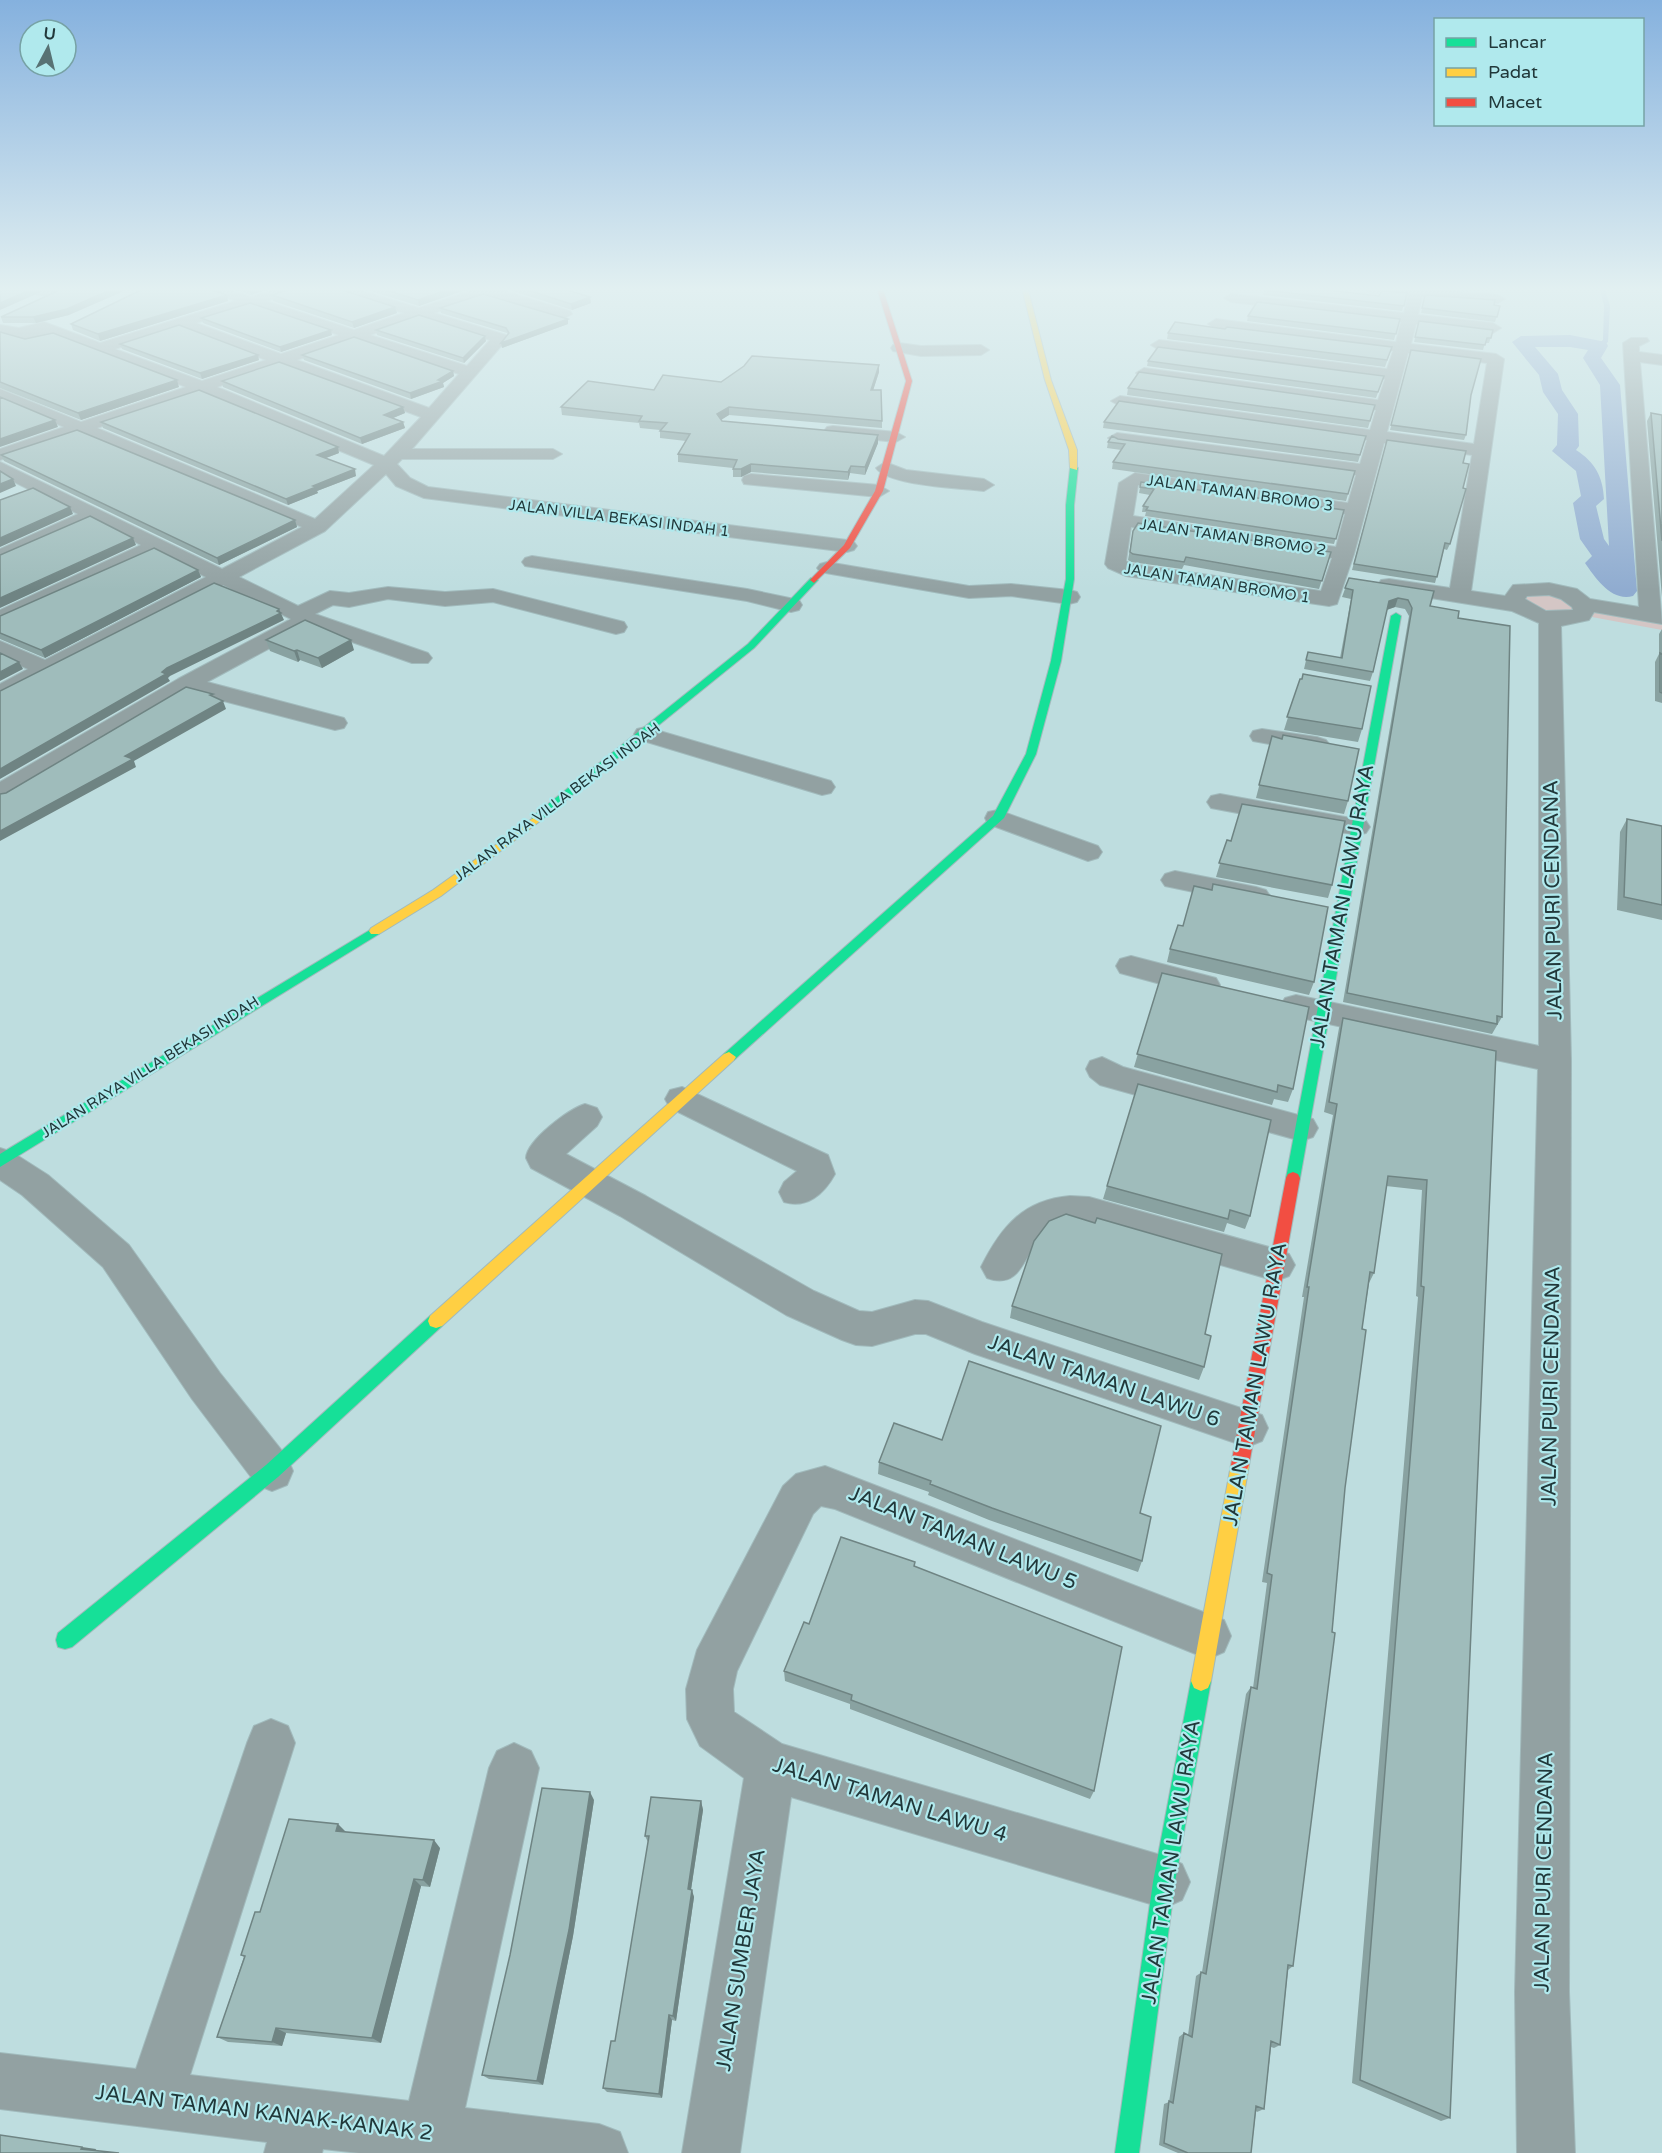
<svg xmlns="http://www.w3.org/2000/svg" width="1662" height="2153" viewBox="0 0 1662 2153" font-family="'Varela Round',sans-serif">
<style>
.green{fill:#d4c6c5}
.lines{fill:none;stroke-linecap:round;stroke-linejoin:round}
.stream{fill:#90acd0;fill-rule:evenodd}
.canal{fill:#90acd0;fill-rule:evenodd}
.street-casing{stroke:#a1babc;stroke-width:2}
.fast-casing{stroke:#a1babc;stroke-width:2}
.slow-casing{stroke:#a1babc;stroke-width:2}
.jam-casing{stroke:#a1babc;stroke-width:2}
.street{fill:#92a1a2;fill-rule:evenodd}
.fast{fill:#16e098;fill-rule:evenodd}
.slow{fill:#ffcf43;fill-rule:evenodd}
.jam{fill:#f24e42;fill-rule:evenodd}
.wall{fill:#89a2a1}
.shaded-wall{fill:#6f8483}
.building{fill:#9fbcbb;stroke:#6f8483;stroke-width:1.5}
.labels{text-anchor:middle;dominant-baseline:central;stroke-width:4.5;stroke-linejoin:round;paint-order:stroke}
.far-street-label{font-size:15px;fill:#21383a;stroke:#b0e9ed}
.near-street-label{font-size:21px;fill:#21383a;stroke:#b0e9ed}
</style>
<rect width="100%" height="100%" fill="#bedddf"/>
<path class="green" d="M1528,588L1583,604L1662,617V630L1581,615L1560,620L1516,594Z"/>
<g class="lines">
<path class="stream" d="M1600,289H1605L1610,306L1608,342L1599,348L1570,343L1544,342L1546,339H1570L1598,344L1603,340L1604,306Z"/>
<path class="canal" d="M1570,335L1606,342L1608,346L1601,358L1620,385L1637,591L1633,596C1612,602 1596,579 1585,563L1592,556L1580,539L1573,503L1581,496L1576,471L1552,451L1557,445L1558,414L1543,392L1539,375L1512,342L1521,336ZM1535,347H1570L1588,350L1583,358L1600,385L1609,546L1604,539L1596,506L1604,499C1603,477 1595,462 1576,450L1579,446L1578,414L1562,390L1558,374Z"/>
<g class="street-casing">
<path id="street" d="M25,289H62L66,292C59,299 32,296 25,289Z
M205,289H225L251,297L278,289H298L296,292L266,301L354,330L404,313L337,292L335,289H355L419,308L477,289H497L570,311L572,314L565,318L484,296L434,313L506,335L508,338L412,449H553L562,454L553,459H402L397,464L410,478L428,487L847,540L854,542L857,546L854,550L847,552L424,498L396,486L386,474L325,531L239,577L298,606L330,591L349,593L388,587L445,592L493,589L624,622L627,627L624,632L616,634L493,602L445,606L388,599L349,607L333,605L315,614L428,653L432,658L428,663H412L309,627L207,682L344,718L347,723L344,728L335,730L189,692L9,799L0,801V782L178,679L291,619L223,585L0,700V684L28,669L0,657V641L45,660L206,577L157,553L0,625V610L141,545L93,521L0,563V549L78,514L0,475V462L222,569L302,527L80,434L0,460V449L64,427L0,400V389L81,422L186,387L56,337L33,343L14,340L11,336L0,335V325L19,328L44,322L100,343L236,301ZM251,306L339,335L281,354L196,323ZM420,318L490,340L467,366L370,335ZM181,328L266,360L202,381L115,349ZM355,340L459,374L429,408L297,360ZM281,365L421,417L384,456L217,387ZM201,393L374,465L315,519L97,428Z
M1364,289H1424L1498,295L1505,299L1498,303L1422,297L1418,315L1493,323L1501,328L1493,333L1416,324L1411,344L1496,354L1504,359L1471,591L1505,596L1513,585L1549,583L1577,589L1590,599L1639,607L1623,343L1631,338H1647L1649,341L1639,346V352L1662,355V365L1640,362L1662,624L1594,612L1589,620L1561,626L1571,1061L1569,1992L1575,2153H1517L1515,1992L1538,1069L1296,1017L1285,1014L1280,1006L1285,998L1296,995L1539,1046V623L1512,611L1381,590L1378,585L1381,580L1389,579L1450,588L1472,455L1384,443L1354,554L1337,604L1329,606L1126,576L1108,568L1105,564L1119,483L1135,473L1348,503L1356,475L1117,443L1108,438L1117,433L1360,464L1367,440L1120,406L1111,401L1120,396L1370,430L1376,410L1144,378L1136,373L1144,368L1378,400L1385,379L1159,350L1151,345L1159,340L1387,369L1393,351L1216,329L1208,324L1216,319L1396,342L1401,322L1231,302L1224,298L1231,294L1404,313L1408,296L1371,293ZM1408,353L1487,363L1474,444L1387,432ZM1138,485L1345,514L1336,547L1133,516ZM1131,527L1332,558L1321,591L1131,564L1126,561ZM1549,595L1561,599L1572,607L1573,610L1546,611L1525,599L1527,596Z
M899,343L921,346L981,345L989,350L981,355L921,356L893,351L891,348L893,345Z
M833,426L896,432L905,437L896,442L827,435L824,431L827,427Z
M885,462L906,470L984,479L994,485L984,491C962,488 888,486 876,468Z
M751,474L879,485L889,491L879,497L744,484L742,480L744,476Z
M532,556L747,589L799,600L802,605L799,610L791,612L747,601L525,566L522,562L525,558Z
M827,562L969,586L1011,584L1069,590L1077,592L1080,597L1077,602L1069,604L1011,596L969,598L820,572L817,568L820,564Z
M646,727L831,781L835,787L831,793L822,795L637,739L634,734L637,729Z
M1262,729L1317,737L1326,740L1330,745L1326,750L1317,753L1253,741L1250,736L1253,731Z
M1220,794L1356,819L1366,821L1370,827L1366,833L1356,835L1211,808L1207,802L1211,796Z
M998,810L1098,846L1102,852L1098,858L1088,861L988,824L985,818L988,812Z
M1175,871L1256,887L1266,890L1270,896L1266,902L1256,905L1165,886L1161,880L1165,874Z
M1131,956L1216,978L1220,985L1216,992L1205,996L1120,973L1116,966L1120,959Z
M1102,1057L1123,1067L1313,1119L1318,1128L1313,1137L1301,1141L1100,1085L1090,1077L1086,1069L1090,1061Z
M682,1087L828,1155L835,1174C824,1194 807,1209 784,1202L779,1192L784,1182L797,1171L670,1108L665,1099L670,1090Z
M585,1104L597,1108L602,1117L597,1126L566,1154L646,1196L814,1291L859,1311L872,1312L915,1300L928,1301L982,1322L1262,1415L1268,1428L1262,1441L1247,1447L975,1354L926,1334H915L872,1346L856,1345L842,1340L786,1315L620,1216L531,1168L526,1158C527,1140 569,1109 585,1104Z
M0,1148L12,1152L48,1175L129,1245L220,1373L287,1457L293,1471L287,1485L272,1491L257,1485L192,1399L103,1267L22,1195L0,1180Z
M1070,1196L1089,1197L1276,1249L1289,1254L1295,1265L1289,1276L1276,1281L1089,1227C1079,1226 1066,1223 1056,1226C1023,1237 1029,1293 987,1278L981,1267C1001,1227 1023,1200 1070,1196Z
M825,1466L1224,1620L1231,1636L1224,1652L1208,1659L835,1509L821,1506L813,1514L737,1671L733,1689L734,1712L782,1744L1164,1856L1182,1864L1190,1882L1182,1900L1164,1908L791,1797L740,2153H682L744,1778L700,1746L687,1719L686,1689L697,1650L783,1486L796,1474Z
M271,1719L288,1726L295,1743L190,2075L409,2101L489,1768L497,1751L514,1743L531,1751L539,1768L465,2108L599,2124L620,2132L628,2153H359L323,2149L322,2153H264L267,2142L0,2109V2053L136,2069L247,1743L254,1726Z"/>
</g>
<g class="fast-casing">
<path id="fast" d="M1074,466L1078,468L1074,505V579L1061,661L1036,754L1004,818L734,1060H724L722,1057L724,1054L993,816L1026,754L1051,661L1066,579V505L1070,468Z
M811,578L818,580L754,648L540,821H532V817L748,644Z
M1396,613L1401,616L1300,1178L1298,1182H1288L1286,1178L1391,616Z
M375,927L379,928L381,931L379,934L0,1167V1154Z
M436,1314L442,1316L444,1321L442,1326L278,1477L72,1647L65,1649L58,1647L56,1640L58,1633L266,1465L430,1316Z
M1201,1671L1208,1674L1211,1681L1175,1882L1139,2153H1115L1153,1882L1191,1681L1194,1674Z"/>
</g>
<g class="slow-casing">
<path id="slow" d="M1022,289H1028L1051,380L1077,450V470L1070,468L1069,450L1045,380Z
M536,816L542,819L540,821L441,896L379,934H371L369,931L371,928L433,890Z
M729,1052L736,1057L734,1060L442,1326L436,1328L430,1326L428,1321L430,1316L724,1054Z
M1240,1457L1246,1459L1249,1465L1211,1681L1208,1688L1201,1691L1194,1688L1191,1681L1231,1465L1234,1459Z"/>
</g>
<g class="jam-casing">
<path id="jam" d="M877,289H883L912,381L883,491L850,548L814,583L810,580L844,545L875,491L906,381Z
M1293,1172L1298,1174L1300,1178L1249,1465L1246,1471L1240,1473L1234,1471L1231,1465L1286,1178L1288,1174Z"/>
</g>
<use href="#street" class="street"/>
<use href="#fast" class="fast"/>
<use href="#slow" class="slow"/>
<use href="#jam" class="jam"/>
</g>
<path class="wall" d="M231,288H272L251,295Z
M361,288H471L419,306Z
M503,288H561L590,297L591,303L572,310Z
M1264,290L1379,296L1407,293L1402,311L1263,295Z
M227,295L228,301L100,341L73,330L71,324Z
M272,295L395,307L397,313L354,328L273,301Z
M1425,295L1494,305L1500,306L1495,322L1421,313Z
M440,308L568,319V324L502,348L508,335L507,333L441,313Z
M69,315L36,323H3L1,317Z
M1248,316L1400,319L1394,340L1247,321Z
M201,318L332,335L281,352L203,323Z
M1419,321L1493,330L1489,343H1485L1483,350L1414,342Z
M376,330L486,341L464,363L377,335Z
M0,332L179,387L81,420L0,388Z
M1168,333L1392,347L1385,367L1167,339Z
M120,344L259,360L202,379L122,349Z
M1411,350L1471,395L1466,435L1464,440L1390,430Z
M302,355L453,371L454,376L443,383L444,387L411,399L304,360Z
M1148,361L1384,376L1376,398L1147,366Z
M879,365V372L873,390L882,421V428L729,415L721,419L722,421L878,443L865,475L850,473L848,480L751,472L741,477H733V468L678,462V454L686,441L660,438V430L640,428L639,423L562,415L561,407L654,390Z
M222,381L403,407L405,413L393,418L403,422L405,428L362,444L223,387Z
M1128,388L1375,405L1368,428L1127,395Z
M1651,413L1662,415V597L1647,421Z
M101,422L339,453L326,458L356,476L317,491L318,493L288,505L103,428Z
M1104,422L1366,436L1358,462L1103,428Z
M1118,439L1355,471L1346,501L1112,469L1113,462L1121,450L1107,448L1108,442Z
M1387,440L1463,463L1450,544L1447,550L1444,549L1435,583L1352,570Z
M1,455L295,520L297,527L219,565L4,461Z
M1141,482L1344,510L1334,544L1145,516L1146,512H1142L1143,506L1150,495L1139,493Z
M1133,531L1331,552L1319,589L1184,565L1182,569L1131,562L1128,560Z
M198,570L201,577L45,658L0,639V616Z
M1349,578L1430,606L1458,618L1502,1017L1492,1034L1343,1002L1409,616L1405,609L1395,607L1387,610L1373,672L1370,681L1304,669L1308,652L1340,658L1351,599L1342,597Z
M1662,625V703L1655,701V662L1659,654V634L1662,629Z
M266,640L354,650L322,668L300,660L298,662L270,651Z
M1300,679L1362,729L1358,742L1284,730Z
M1272,736L1348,801L1344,814L1256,798Z
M1627,819L1662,826V920L1617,910L1620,832Z
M1227,840L1332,885L1328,898L1216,877Z
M1212,890L1314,982L1309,995L1167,962L1170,949L1183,926Z
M1162,973L1293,1089L1288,1102L1274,1099L1272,1105L1134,1067Z
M1343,1018L1496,1051L1450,2118L1441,2121L1352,2083L1418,1297L1416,1296L1422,1190L1386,1186L1374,1273L1369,1283L1362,1329L1293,1966L1288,1970L1280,2045L1274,2048L1271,2047L1264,2109L1257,2112L1256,2111L1251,2153H1178L1159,2145L1164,2104L1169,2102L1179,2037L1184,2033L1188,2035L1196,1976L1202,1972L1246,1694L1251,1687L1253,1688L1267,1583L1262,1582L1304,1297H1302L1333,1115L1324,1112L1339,1028Z
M1138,1084L1250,1216L1245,1229L1227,1223L1224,1232L1103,1199Z
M1012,1306L1205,1334L1204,1367L1199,1380L1010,1318Z
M879,1462L1140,1513L1142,1561L1138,1572L989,1520L928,1495L929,1492L878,1474Z
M915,1566L1094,1791L1090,1799L850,1709V1704L785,1681L784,1671L809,1624Z
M594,1800L573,1936L543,2085L489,2079L482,2075Z
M701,1801L703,1810L691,1890L694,1897L676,2021L672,2020L662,2098L607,2092L603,2088L615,2041L648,1842L645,1836Z
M346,1832L440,1848L430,1887L421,1886L381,2043L286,2033L282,2046L228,2042L217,2037L244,1957L241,1955L260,1912Z"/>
<path class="shaded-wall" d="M34,288H50L0,310V303Z
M115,288H131L69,315L36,323L33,317Z
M250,288H272L251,295L249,289Z
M452,288H471L419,306L418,300Z
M227,295L228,301L100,341L98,334Z
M590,297L591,303L572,310L571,304Z
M395,307L397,313L354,328L352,322Z
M568,319V324L502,348L501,343Z
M331,330L332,335L281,352L280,347Z
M485,336L486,341L464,363L463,358Z
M258,355L259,360L202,379L200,373Z
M879,365V372L871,397V390Z
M453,371L454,376L443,383L444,387L411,399L410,393L438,380Z
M177,380L179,387L81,420L78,413Z
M403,407L405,413L386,421L384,415Z
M729,407V415L718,422L717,414Z
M55,420L58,427L0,447V439Z
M403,422L405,428L362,444L360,438Z
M878,435V443L865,475V467Z
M338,447L339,453L318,461L317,455Z
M751,464V472L741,477V469Z
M851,466L850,473L848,480V472Z
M355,469L356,476L317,491L318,493L288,505L286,499L313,486Z
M13,479L16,486L0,493V484Z
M70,507L73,514L0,547V538Z
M295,520L297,527L219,565L217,558Z
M133,538L136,545L0,608V598Z
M198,570L201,577L45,658L41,650Z
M1398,598L1395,607L1386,610L1389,601Z
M279,609L284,620L170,676L168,678L170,681L0,779V769L167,668L277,611Z
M351,640L354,650L322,668L318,658Z
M297,650L300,660L298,662L294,651Z
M19,662L23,669L0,681V672Z
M223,701L226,709L134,761L136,767L0,841V831L125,756Z
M590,1792L594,1800L573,1936L543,2085L537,2081Z
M701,1801L703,1810L690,1896L688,1889Z
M338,1824L346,1832L336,1831Z
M434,1840L440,1848L430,1887L423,1880Z
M414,1879L421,1886L381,2043L372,2038Z
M692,1890L694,1897L676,2021L673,2016Z
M669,2015L672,2020L662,2098L659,2094Z
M276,2028L286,2033L282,2046L272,2042Z
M82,2147L96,2149L95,2152L81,2149Z"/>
<path class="building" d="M0,288H34L0,303Z
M64,288H115L67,309L33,317H1Z
M145,288H205L227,295L98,334L71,324Z
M294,288H336L395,307L352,322L272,295Z
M380,288H452L418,300Z
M521,288H561L590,297L571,304Z
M1265,288H1310L1379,296L1382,291L1407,293L1404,306L1264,290Z
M483,294L568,319L501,343L509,333L506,328L440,308Z
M1425,295L1495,300L1494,305L1500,306L1497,317L1422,308Z
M1257,302L1400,319L1396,334L1248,316Z
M250,303L331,330L280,347L201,318Z
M419,315L485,336L463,358L376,330Z
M1419,321L1493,330L1491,338H1487L1485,345L1415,337Z
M1175,322L1225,329L1227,327L1392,347L1387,360L1168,333Z
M179,325L258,355L200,373L120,344Z
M0,332L25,339L53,333L177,380L78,413L0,382Z
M354,337L453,371L438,380L443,381L410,393L302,355Z
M1158,347L1384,376L1378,392L1148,361Z
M1411,350L1481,359L1471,395L1466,435L1391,425Z
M752,356L879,365L871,390H881L882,421L729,407L717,414L722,421L878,435L865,467L851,466L848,472L751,464L741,469H733L737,460L678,454L690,434L660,431L667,423L639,421L642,416L561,407L588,381L654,390L663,375L721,382L744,366Z
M279,362L403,407L384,415L403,422L360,438L222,381Z
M1139,372L1375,405L1370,421L1128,388Z
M199,390L338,447L317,455L355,469L313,486L316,487L286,499L101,422Z
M0,397L55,420L0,439Z
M1119,401L1366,436L1360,455L1104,422Z
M1651,413L1662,415V541Z
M77,430L295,520L217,558L1,455Z
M1112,436L1118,439L1355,471L1348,494L1113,462L1125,444L1108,442Z
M1387,440L1466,451L1463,463L1469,464L1463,488L1466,489L1450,544L1445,543L1437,577L1354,564Z
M0,471L13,479L0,484Z
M1141,482L1344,510L1336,539L1146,510L1148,507L1143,506L1154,489L1140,487Z
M33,488L70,507L0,538V500Z
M90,516L133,538L0,598V555Z
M1138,523L1331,552L1322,581L1186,557L1184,562L1133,554L1130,552L1133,531Z
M154,548L198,570L41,650L0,633V616Z
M1349,578L1434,591L1430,606L1459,611L1458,618L1510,626L1502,1017L1497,1016V1024L1347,993L1412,608L1408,600L1398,598L1389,601L1373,672L1306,660L1308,652L1342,658L1353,590L1345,588Z
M214,583L279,609L277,611L281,613L167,668L162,672L166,674L0,769V691Z
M305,620L351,640L318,658L297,650L294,651L266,640Z
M0,653L19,662L0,672Z
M1660,653L1662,654V693L1660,692Z
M1303,674L1371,686L1362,729L1287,717L1300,679H1302Z
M186,687L213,694L210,695L223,701L125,756L133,759L0,831V794L6,793Z
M1283,735L1359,749L1348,801L1259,785L1272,736L1282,739Z
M1242,804L1345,821L1332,885L1219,863L1227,840L1231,841Z
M1627,819L1662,826V905L1624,897Z
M1213,884L1328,907L1314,982L1170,949L1178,925L1183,926L1194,886L1212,890Z
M1162,973L1309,1007L1293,1089L1278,1085L1277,1092L1137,1054Z
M1343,1018L1496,1051L1450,2118L1360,2080L1424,1287L1421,1286L1427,1180L1388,1176L1374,1273L1370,1272L1362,1329L1366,1330L1345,1488L1332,1632L1335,1633L1293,1966L1288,1965L1280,2045L1271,2041L1264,2109L1256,2106L1251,2153H1188L1164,2143L1169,2101L1173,2103L1184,2033L1192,2037L1201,1972L1206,1974L1251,1687L1257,1689L1272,1575L1267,1573L1309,1287H1307L1337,1104L1329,1102Z
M1138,1084L1271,1120L1250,1216L1230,1210L1228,1219L1107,1186Z
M1066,1214L1095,1223L1097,1218L1222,1254L1205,1334L1211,1336L1204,1367L1012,1306L1034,1241L1049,1221Z
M969,1361L1161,1426L1140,1513L1151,1517L1142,1561L992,1508L930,1484L931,1481L879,1462L894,1423L942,1440Z
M841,1537L915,1562L914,1566L1122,1647L1094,1791L851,1700L852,1695L784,1671L804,1622L809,1624Z
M542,1788L590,1792L569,1930L537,2081L482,2075L510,1955Z
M651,1797L701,1801L688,1889L692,1890L673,2016L669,2015L659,2094L603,2088L611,2041H615L649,1836H645Z
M289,1819L338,1824L336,1831L434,1840L423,1880L414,1879L372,2038L276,2028L272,2042L217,2037L245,1956L241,1955L255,1912H260Z
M0,2135L82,2147L81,2149L119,2153H0Z"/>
<linearGradient id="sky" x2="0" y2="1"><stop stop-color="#85b1de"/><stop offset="0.49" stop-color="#e2f0f1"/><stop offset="1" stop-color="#e2f0f1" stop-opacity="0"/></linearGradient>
<rect width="1662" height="590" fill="url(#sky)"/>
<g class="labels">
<g class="far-street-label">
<text transform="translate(1240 493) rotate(8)">JALAN TAMAN BROMO 3</text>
<text transform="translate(619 518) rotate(7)">JALAN VILLA BEKASI INDAH 1</text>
<text transform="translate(1233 537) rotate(8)">JALAN TAMAN BROMO 2</text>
<text transform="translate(1217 583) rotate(9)">JALAN TAMAN BROMO 1</text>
<text transform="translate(557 802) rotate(-37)">JALAN RAYA VILLA BEKASI INDAH</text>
<text transform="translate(150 1067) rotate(-32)">JALAN RAYA VILLA BEKASI INDAH</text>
</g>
<g class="near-street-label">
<text transform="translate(1553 900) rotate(-91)">JALAN PURI CENDANA</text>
<text transform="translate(1342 906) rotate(-80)">JALAN TAMAN LAWU RAYA</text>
<text transform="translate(1104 1381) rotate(19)">JALAN TAMAN LAWU 6</text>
<text transform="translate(1255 1384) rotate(-80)">JALAN TAMAN LAWU RAYA</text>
<text transform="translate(1551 1386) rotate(-89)">JALAN PURI CENDANA</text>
<text transform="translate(963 1538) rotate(22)">JALAN TAMAN LAWU 5</text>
<text transform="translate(890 1800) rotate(17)">JALAN TAMAN LAWU 4</text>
<text transform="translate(1171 1862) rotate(-81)">JALAN TAMAN LAWU RAYA</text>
<text transform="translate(1544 1872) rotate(-89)">JALAN PURI CENDANA</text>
<text transform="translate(741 1960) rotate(-81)">JALAN SUMBER JAYA</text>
<text transform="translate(264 2113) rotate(7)">JALAN TAMAN KANAK-KANAK 2</text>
</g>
</g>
<rect x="1434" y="18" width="210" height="108" fill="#b0e9ed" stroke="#77a2a5" stroke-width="1.5"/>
<rect x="1446" y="38" width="30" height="9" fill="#16e098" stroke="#77a2a5" stroke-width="1.5"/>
<text x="1488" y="48" font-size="18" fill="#21383a">Lancar</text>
<rect x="1446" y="68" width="30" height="9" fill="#ffcf43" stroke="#77a2a5" stroke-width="1.5"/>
<text x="1488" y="78" font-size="18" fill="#21383a">Padat</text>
<rect x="1446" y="98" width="30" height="9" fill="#f24e42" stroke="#77a2a5" stroke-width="1.5"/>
<text x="1488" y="108" font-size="18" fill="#21383a">Macet</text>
<g transform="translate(48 48) rotate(7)"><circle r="28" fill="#b0e9ed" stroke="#77a2a5" stroke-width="1.5"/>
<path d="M0-4.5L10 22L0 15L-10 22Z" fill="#587274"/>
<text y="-9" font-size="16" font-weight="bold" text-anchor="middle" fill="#21383a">U</text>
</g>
</svg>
